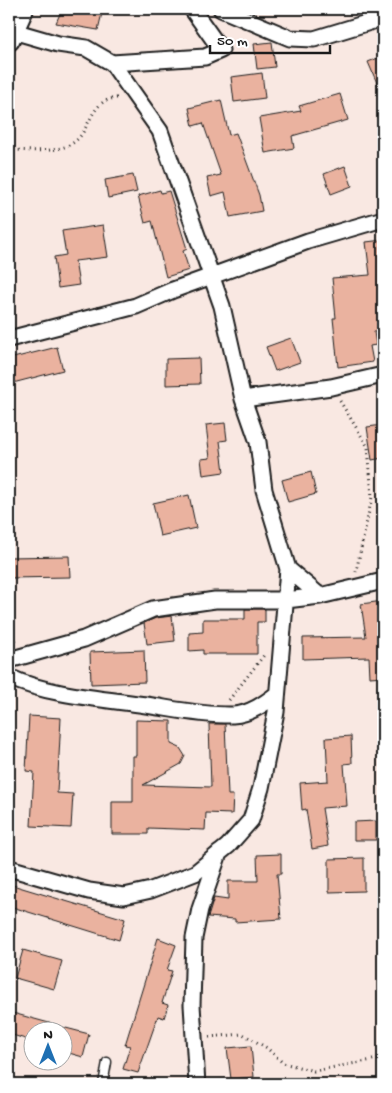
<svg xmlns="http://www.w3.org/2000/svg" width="392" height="1093" viewBox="0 0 392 1093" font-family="'Gochi Hand',sans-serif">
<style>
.building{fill:#eab29f;stroke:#1c1c1c}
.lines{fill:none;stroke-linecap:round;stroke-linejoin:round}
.lane-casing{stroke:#1c1c1c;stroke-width:11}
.street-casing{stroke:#1c1c1c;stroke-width:19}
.secondary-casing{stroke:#1c1c1c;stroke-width:24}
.path{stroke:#1c1c1c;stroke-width:3;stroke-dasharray:1 4;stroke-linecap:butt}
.lane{stroke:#fff;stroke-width:8}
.street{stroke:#fff;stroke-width:15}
.secondary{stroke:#fff;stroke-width:20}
</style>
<rect width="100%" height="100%" fill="#f9e8e2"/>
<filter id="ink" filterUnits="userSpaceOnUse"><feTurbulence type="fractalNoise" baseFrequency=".02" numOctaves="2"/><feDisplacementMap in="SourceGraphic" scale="10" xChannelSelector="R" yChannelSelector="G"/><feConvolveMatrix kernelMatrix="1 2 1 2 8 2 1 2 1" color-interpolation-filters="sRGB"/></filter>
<g filter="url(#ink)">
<path class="building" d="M62,9H78L102,13L98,30L56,23Z
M272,42L275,67L257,69L254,44Z
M383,56V97L368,62Z
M262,73L265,98L234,102L231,77Z
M340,94L348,120L292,136L294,148L265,153L259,118L301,111L299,106Z
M221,100L229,135L236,133L259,195L262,211L230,217L225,192L211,196L207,178L221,175L203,123L193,126L189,108Z
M345,166L352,186L331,194L324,174Z
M133,175L137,192L108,198L105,180Z
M160,190L161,193L169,191L187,249L183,251L189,270L166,277L152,221L145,223L138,196Z
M103,225L108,257L75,261L79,285L58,288L54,257L66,255L62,231Z
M383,240V331L374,332L376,345L370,346L373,362L338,367L333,318H336L332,278L370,275L366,242Z
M291,338L300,362L275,371L266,347Z
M57,347L63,370L9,384V359Z
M199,358L200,384L166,385V359Z
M225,423L227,440L220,441L224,472L203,475L201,459L210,458L206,425Z
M383,425V458L372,460L367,427Z
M311,472L316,494L288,502L282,480Z
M189,495L196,528L160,536L153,503Z
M69,556L70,577L9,578V557Z
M383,601V676L370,677L369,657L303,659V638L366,637L361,604Z
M245,609H265V622H257V654H203V650L189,651V633L203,632V619H245Z
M172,616L175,641L147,644L144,623L156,618Z
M144,650L145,682L91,684L90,652Z
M29,716L61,718L57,793L73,794L71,828L31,826L34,772L26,771Z
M136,720L171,721V744L180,748L185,756L181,764L143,785L211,787L209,724H225L228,795H233L232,814L206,813L205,830L148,828V834H112V802H133V756H136Z
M351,736L352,763L344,764L347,806L322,808L328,846L312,849L306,809L302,810L300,783L328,781L326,738Z
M376,821V840H354V822Z
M281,854V874H277L281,919L235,922V919L208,917L214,898L228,900V881H258L257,855Z
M364,858V891L329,892V859Z
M9,884L125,919L119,940L9,906Z
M158,938L176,945L167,970L172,971L162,1003L168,1005L164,1018L158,1016L138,1073L123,1069L130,1046L125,1045Z
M23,950L62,961L54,989L15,978Z
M9,1012L60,1026V1030H32V1041L9,1034Z
M62,1027L89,1034L83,1057L62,1051Z
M251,1046L254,1077L231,1079L227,1048Z"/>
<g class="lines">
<g class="lane-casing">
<path id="lane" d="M103,1084L107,1062"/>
</g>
<g class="street-casing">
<path id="street" d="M221,9L290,38L314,39L383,18
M112,63L205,57L221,50L192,9
M9,339L136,306L173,290L308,241L383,219
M243,399L331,387L383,375
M288,569L320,596
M9,660L84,639L153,609L215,600H286L320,596L383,581
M9,677C46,695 104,699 146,705C173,709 206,716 233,715C250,714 264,704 277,694
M9,868L89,891L124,896L151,890L195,873L228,846L251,820L261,788L276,712L288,569L264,490L258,442L243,399L222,306L160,131L112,63L86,48L58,44L13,31
M197,1084L192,1005L194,938L200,909L219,853"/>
</g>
<g class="secondary-casing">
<path id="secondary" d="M9,40L23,9"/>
</g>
<path class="path" d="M9,150C29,150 52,154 71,144C92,133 88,98 119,98
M340,401L368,447L372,497L356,572
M9,626L17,643
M229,700L265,654
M209,1037L243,1034L267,1048L283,1063L314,1071L383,1058"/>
<use href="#lane" class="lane"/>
<use href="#street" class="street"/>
<use href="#secondary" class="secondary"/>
</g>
</g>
<rect width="392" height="1093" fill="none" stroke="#fff" stroke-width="30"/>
<rect x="15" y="15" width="362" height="1063" fill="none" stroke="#1c1c1c" stroke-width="2" filter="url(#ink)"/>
<g transform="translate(48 1046)"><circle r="24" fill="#ffffff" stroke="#a4a4a4"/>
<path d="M0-4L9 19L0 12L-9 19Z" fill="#1f6fb2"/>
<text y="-8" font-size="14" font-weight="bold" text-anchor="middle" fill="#1c1c1c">N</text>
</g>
<path d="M210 45v8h120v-8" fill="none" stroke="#1c1c1c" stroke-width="2.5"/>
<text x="217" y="45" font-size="15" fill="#1c1c1c" stroke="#ffffff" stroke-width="4" paint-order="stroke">50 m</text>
</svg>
